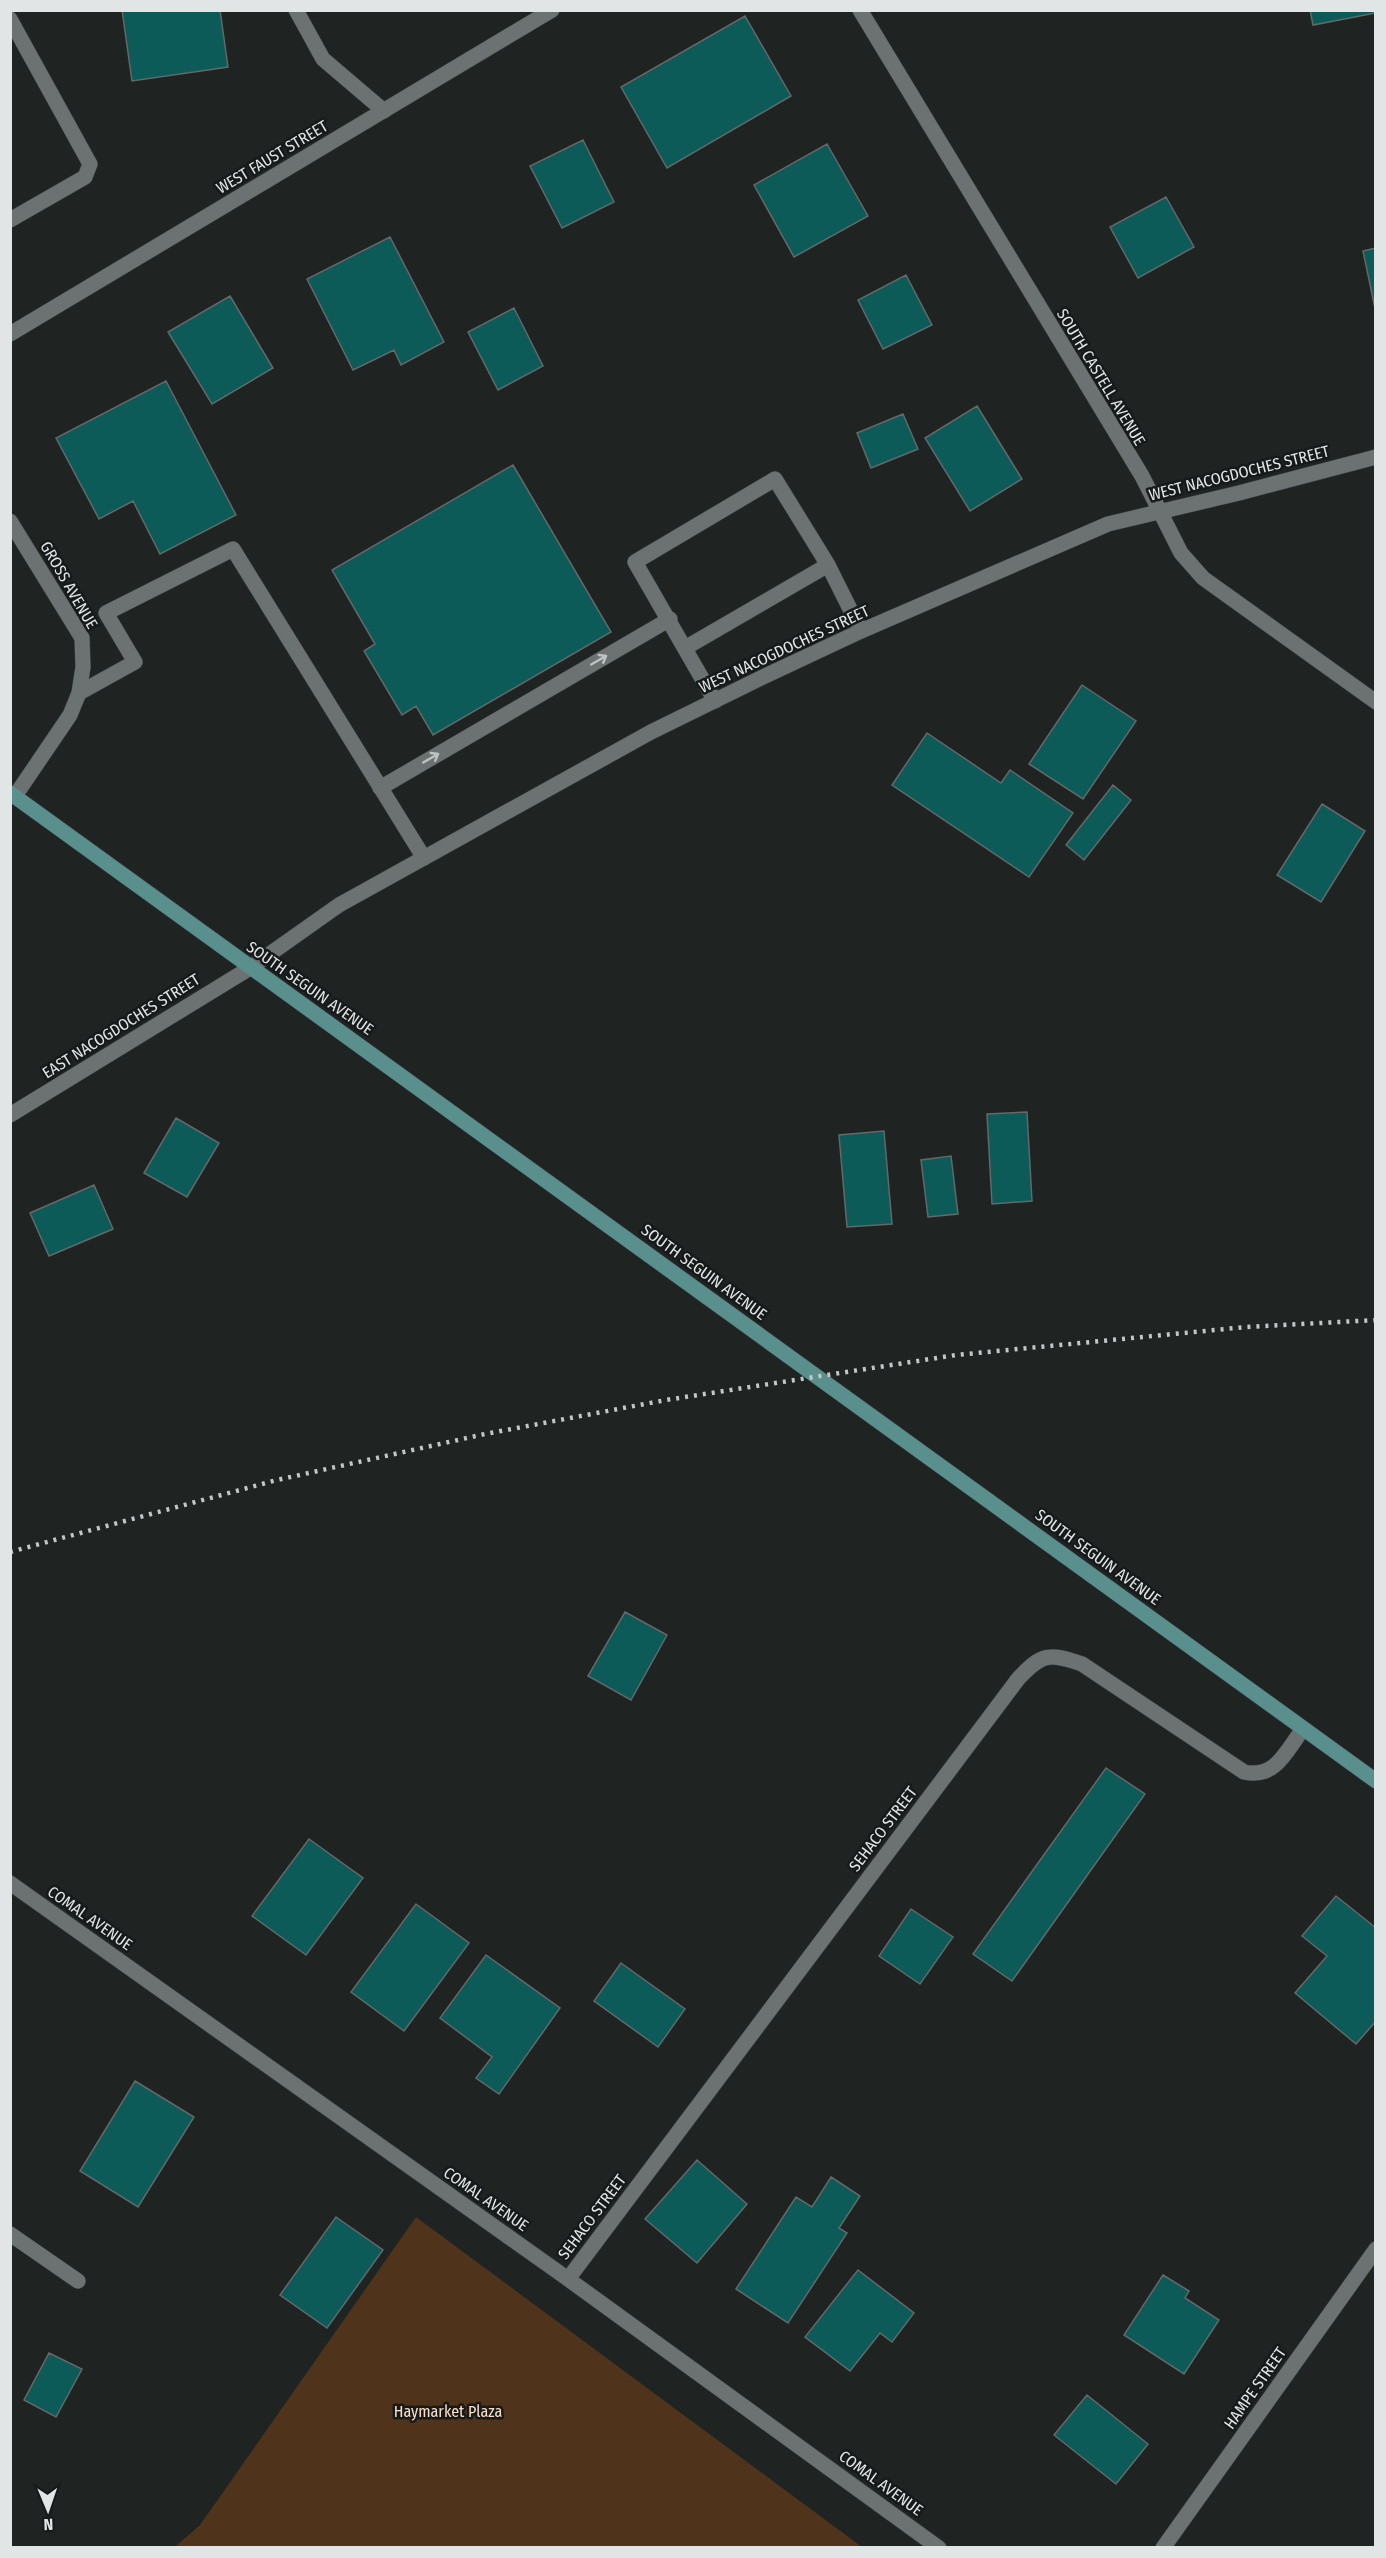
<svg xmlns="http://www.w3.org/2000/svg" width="1386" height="2558" viewBox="0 0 1386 2558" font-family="'Fira Sans Condensed',sans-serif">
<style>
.green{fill:#4f331b}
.building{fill:#0d5b58;stroke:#636868;stroke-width:1.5}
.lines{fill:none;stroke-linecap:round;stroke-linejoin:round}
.service-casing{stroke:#3d4141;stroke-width:16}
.minor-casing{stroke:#3d4141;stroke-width:16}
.secondary-casing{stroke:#3d4141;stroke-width:16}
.service{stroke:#6c7171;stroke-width:15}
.minor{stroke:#6c7171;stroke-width:15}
.secondary{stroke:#59908e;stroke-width:15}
.rail{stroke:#c4c7c7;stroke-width:4.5;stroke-dasharray:3 6;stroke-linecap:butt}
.oneway{stroke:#bfc2c2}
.labels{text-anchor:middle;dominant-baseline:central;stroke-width:5;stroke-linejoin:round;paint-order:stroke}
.street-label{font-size:16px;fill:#e2e5e5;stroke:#161a1a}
.park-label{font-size:16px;fill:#fcddc5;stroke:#161a1a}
</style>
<rect width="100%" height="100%" fill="#1f2423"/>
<path class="green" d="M416,2217L862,2547H175L200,2525Z"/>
<path class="building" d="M122,10H220L228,67L132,81Z
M1310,10H1376V13L1313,25Z
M745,16L791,96L667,168L621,87Z
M583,140L614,202L562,228L530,166Z
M827,144L868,216L794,257L754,185Z
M1166,197L1194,247L1138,278L1110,227Z
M390,237L444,342L401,365L394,350L353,370L307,279Z
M1376,248V313L1363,251Z
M906,275L932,325L883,349L858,300Z
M230,296L273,368L212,404L168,332Z
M514,308L543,366L498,390L468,332Z
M166,381L236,515L160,554L133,501L99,519L56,438Z
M977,406L1022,479L970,511L925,438Z
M903,414L918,449L871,468L857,433Z
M513,465L611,632L433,735L416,706L402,715L364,651L375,644L332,570Z
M1082,685L1136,721L1083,799L1029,764Z
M927,733L1001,783L1010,770L1073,813L1029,877L892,785Z
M1113,785L1131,800L1084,860L1066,845Z
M1322,804L1365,831L1321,902L1277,875Z
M1027,1112L1032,1201L992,1204L987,1114Z
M176,1118L219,1143L187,1197L144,1173Z
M884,1131L892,1224L847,1227L839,1135Z
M951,1156L958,1214L928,1217L921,1160Z
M94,1185L113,1229L49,1256L30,1213Z
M625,1612L667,1635L631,1700L588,1676Z
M1106,1768L1145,1794L1012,1981L973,1954Z
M309,1839L363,1878L306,1955L252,1916Z
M1336,1896L1376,1928V2021L1356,2044L1295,1993L1327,1956L1302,1936Z
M416,1904L469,1943L404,2031L351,1992Z
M911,1909L953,1937L920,1984L879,1956Z
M486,1955L560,2008L499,2094L476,2078L492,2057L440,2018Z
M621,1963L685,2009L658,2047L594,2001Z
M135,2081L194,2117L138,2207L80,2171Z
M697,2160L747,2204L697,2263L645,2219Z
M831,2177L860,2196L839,2228L847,2233L788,2323L736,2289L796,2197L812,2207Z
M336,2217L383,2250L327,2328L280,2295Z
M858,2270L914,2313L892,2342L880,2333L850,2371L805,2337Z
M1163,2275L1189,2291L1185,2298L1219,2320L1184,2374L1124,2335Z
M49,2353L82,2369L56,2417L24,2400Z
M1087,2395L1148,2444L1116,2484L1054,2435Z"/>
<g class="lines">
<g class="service-casing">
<path id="service" d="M296,10L323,59L384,111
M10,19L90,164L85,177L10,220
M685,648L828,565
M79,693L135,662L106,613L233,549L424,858
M715,701L635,562L775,479L828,565L861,631
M380,788L670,619
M10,2234L78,2281"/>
</g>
<g class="minor-casing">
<path id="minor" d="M860,10L1142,476L1181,553L1203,578L1376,702
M10,334L552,10
M10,521L82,638L83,667L79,693L70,715L15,796
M10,1115L250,968L339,905L651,732L765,676L861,631L1108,524L1239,493L1376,457
M10,1883L568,2279L939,2548
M568,2279L1018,1679C1041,1654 1049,1652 1082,1664L1244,1772C1276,1779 1286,1751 1303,1729
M1163,2548L1376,2249"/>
</g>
<g class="secondary-casing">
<path id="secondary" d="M10,793L1376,1781"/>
</g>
<use href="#service" class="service"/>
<use href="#minor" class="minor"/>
<use href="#secondary" class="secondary"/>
<path class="rail" d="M10,1552L277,1480L485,1434L666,1400L956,1355L1246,1327L1376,1320"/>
</g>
<defs><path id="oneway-shaft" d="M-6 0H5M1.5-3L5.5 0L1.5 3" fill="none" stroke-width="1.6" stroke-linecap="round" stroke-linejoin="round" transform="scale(1.5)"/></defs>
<g class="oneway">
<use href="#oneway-shaft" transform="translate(599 660) rotate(-30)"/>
<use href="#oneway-shaft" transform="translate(431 758) rotate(-30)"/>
</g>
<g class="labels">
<g class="street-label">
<text transform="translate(272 157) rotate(-31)">WEST FAUST STREET</text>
<text transform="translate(1101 377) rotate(59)">SOUTH CASTELL AVENUE</text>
<text transform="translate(1239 473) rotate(-14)">WEST NACOGDOCHES STREET</text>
<text transform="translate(69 585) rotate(60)">GROSS AVENUE</text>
<text transform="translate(784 649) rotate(-25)">WEST NACOGDOCHES STREET</text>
<text transform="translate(310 988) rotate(35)">SOUTH SEGUIN AVENUE</text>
<text transform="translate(121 1026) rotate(-32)">EAST NACOGDOCHES STREET</text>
<text transform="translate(704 1272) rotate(36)">SOUTH SEGUIN AVENUE</text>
<text transform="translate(1098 1557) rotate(36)">SOUTH SEGUIN AVENUE</text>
<text transform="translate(883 1829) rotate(-53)">SEHACO STREET</text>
<text transform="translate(90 1918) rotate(35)">COMAL AVENUE</text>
<text transform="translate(486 2199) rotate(35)">COMAL AVENUE</text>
<text transform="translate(592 2217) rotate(-53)">SEHACO STREET</text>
<text transform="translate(1255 2388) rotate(-55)">HAMPE STREET</text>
<text transform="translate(881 2483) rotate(36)">COMAL AVENUE</text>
</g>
<g class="park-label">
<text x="448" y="2411">Haymarket Plaza</text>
</g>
</g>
<rect width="1386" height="2558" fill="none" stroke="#e2e5e5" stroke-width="24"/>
<g transform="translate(48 2510) rotate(178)" stroke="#161a1a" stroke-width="4.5" paint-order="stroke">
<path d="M0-4.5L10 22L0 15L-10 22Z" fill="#e2e5e5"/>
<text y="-9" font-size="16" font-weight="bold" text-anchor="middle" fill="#e2e5e5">N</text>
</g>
</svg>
